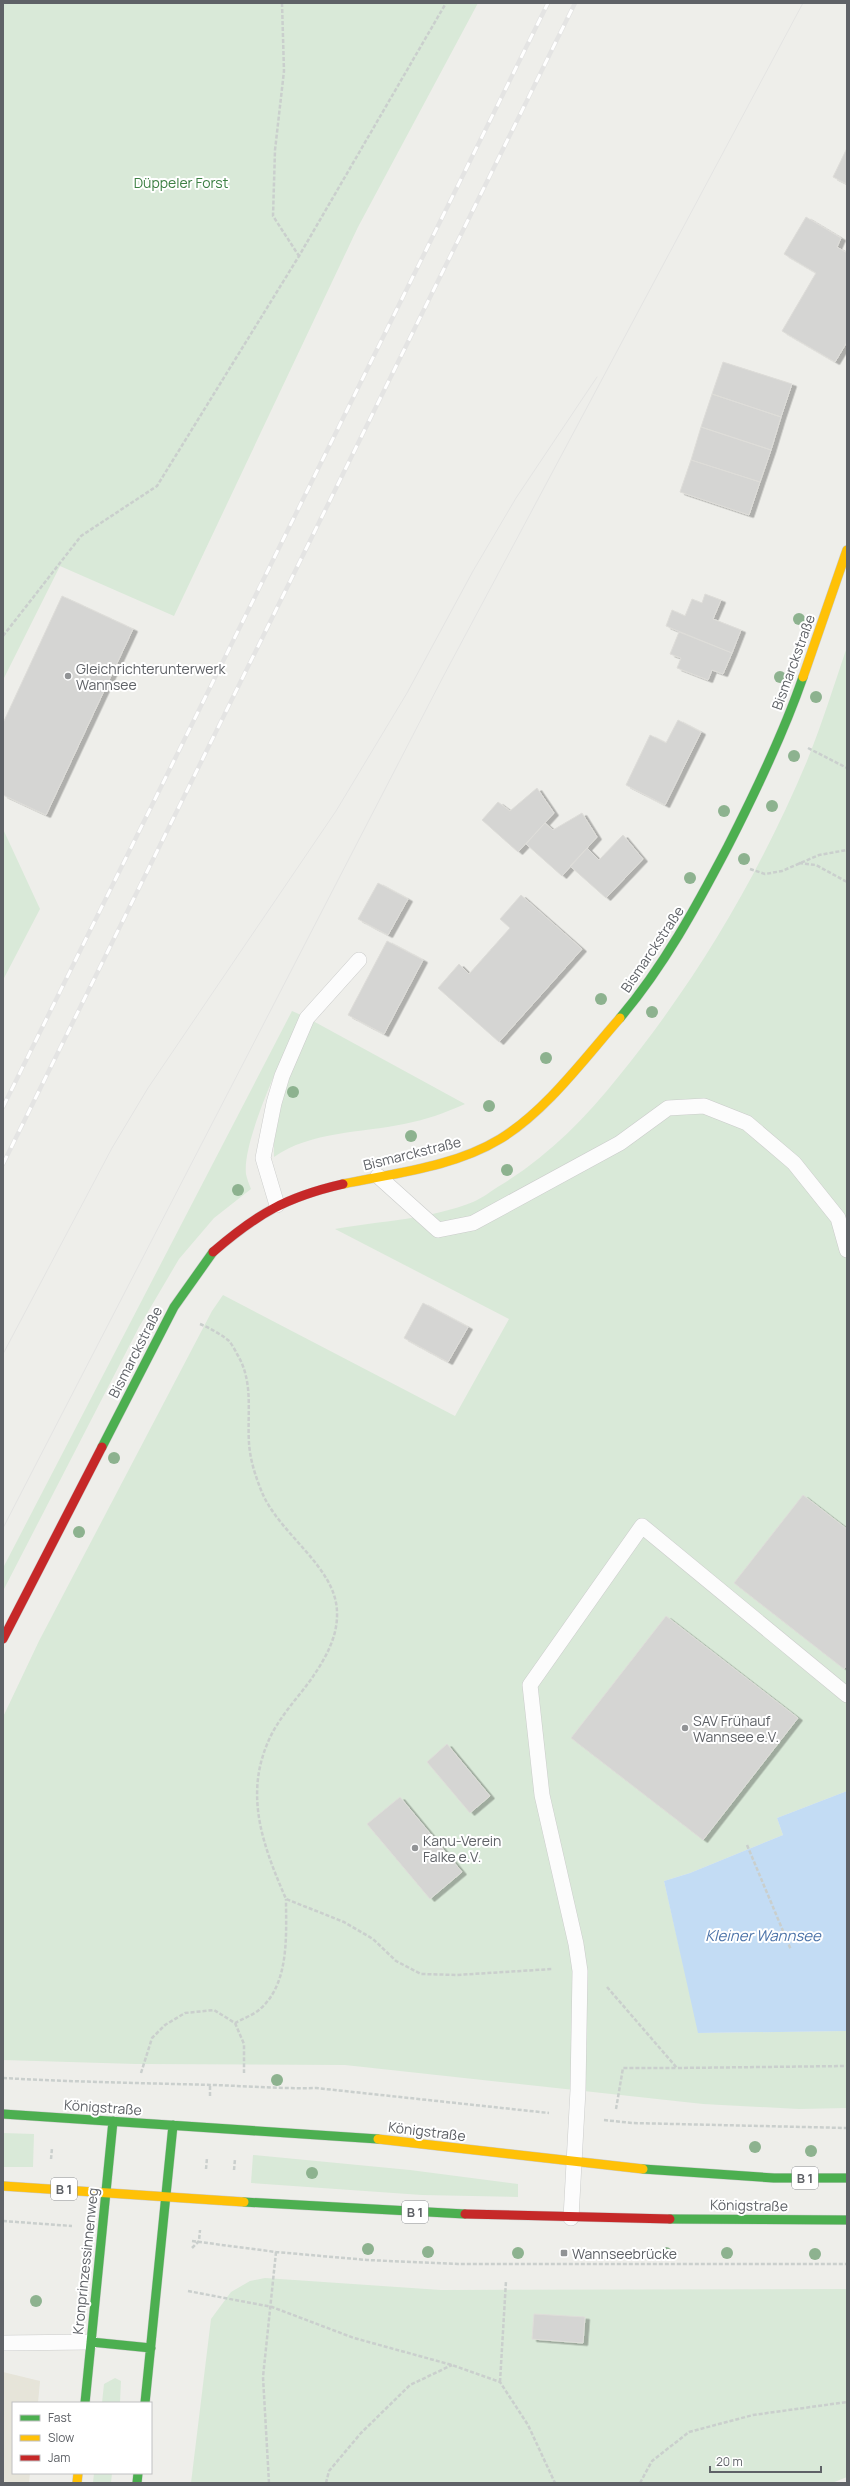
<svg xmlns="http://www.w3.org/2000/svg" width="850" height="2486" viewBox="0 0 850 2486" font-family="Manrope,sans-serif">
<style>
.commercial{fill:#e6e4d9}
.green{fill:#d9e9d8}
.water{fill:#c3dcf4}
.building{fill:#d5d5d3;stroke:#deddd9;filter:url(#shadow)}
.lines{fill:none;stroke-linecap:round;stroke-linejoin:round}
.lane-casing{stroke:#cbcccb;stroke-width:16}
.fast-casing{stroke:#cacaca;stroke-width:10}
.slow-casing{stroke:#cacaca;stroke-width:10}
.jam-casing{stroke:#cacaca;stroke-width:10}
.path{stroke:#cacfcd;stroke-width:2.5;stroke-dasharray:4 2;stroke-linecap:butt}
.lane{stroke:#fcfcfc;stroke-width:15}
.fast{stroke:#4caf50;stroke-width:9}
.slow{stroke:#ffc107;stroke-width:9}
.jam{stroke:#c62828;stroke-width:9}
.tram{stroke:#e4e4e3;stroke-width:1}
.rail-casing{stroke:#e4e4e3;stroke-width:4.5}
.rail{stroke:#fff;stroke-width:3;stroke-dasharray:9;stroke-linecap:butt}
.tree{fill:#8db28f}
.poi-dot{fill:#919395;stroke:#fff;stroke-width:1.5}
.labels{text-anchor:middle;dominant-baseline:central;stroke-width:4;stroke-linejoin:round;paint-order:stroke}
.shield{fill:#fff;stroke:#8f9195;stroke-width:1}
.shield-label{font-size:13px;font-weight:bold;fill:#5f6267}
.park-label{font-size:14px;fill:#3d8044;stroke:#fff}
.street-label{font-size:14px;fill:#5f6267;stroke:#fff}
.poi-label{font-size:14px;fill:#5f6267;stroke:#fff;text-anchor:start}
.water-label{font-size:15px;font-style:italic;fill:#4d74a9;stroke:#fff}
</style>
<defs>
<filter id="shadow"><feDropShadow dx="4.5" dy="2.5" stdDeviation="0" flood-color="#0004"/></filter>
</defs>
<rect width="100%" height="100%" fill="#eeeeea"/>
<path class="commercial" d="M3,2372L40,2381L38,2403H13V2473H30L29,2483H3Z"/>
<path class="green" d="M3,3H478L358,227L174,616L60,566L3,680Z
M847,647V1791L777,1818L783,1835L690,1873L664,1881L699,2033L847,2031V2108L799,2109L703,2104L345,2065L136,2064L3,2060V1717L39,1641L212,1311L223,1295L455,1416L509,1319L335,1229C380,1221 431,1219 473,1202C483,1198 492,1190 501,1185C548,1156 585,1119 619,1076C697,980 759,875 807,761C822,724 834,685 847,647Z
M3,829L40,909L3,980Z
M292,1011L301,1015C286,1050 242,1139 246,1174C247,1179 249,1184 251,1189L214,1218L179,1259L139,1327L3,1591V1568Z
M313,1021L465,1104C445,1113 425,1120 404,1124C361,1133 311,1131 274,1157C272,1114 295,1061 313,1021Z
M3,2133L34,2134L33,2167H3Z
M253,2155L410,2170L518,2184V2197L422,2195L251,2183Z
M265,2278L441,2290L847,2289V2477L832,2483H191L211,2319L231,2292L250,2281Z
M115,2378L121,2381L120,2403H102L104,2384Z
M94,2473H112L111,2483H93Z"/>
<path class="water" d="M847,1791V2031L698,2033L664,1881L690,1873L783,1835L777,1818Z"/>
<path class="building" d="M847,148V184L833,177Z
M806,217L841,238L837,247L847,253V342L835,362L782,331L816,273L784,254Z
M723,362L792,384L781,417L712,394Z
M712,394L781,417L771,450L701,427Z
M701,427L771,450L760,482L691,460Z
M691,460L760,482L749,515L680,492Z
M705,594L721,600L713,619L741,630L732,653L666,626L672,610L685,616L692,599L702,603Z
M62,596L133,629L46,815L3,795V723Z
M679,632L732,653L723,674L712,670L708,680L677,668L681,658L670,654Z
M678,720L701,732L665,805L626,785L650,735L666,743Z
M537,788L554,813L518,852L482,820L498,802L510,811Z
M582,813L597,837L562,876L526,844L545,823L553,830Z
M623,835L643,859L606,898L570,866L587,848L599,860Z
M378,883L408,899L388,935L358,919Z
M521,895L582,949L499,1042L438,988L459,964L469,974L510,928L500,919Z
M387,941L423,960L384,1034L348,1015Z
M423,1303L468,1327L448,1362L404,1338Z
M803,1495L847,1529V1665L844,1669L734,1583Z
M666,1616L798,1718L703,1840L571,1738Z
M447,1744L490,1796L470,1813L427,1762Z
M400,1797L462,1872L430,1899L367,1824Z
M534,2314L585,2317L583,2343L532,2339Z"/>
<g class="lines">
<g class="lane-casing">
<path id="lane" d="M378,1176L438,1230L473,1223L620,1143L668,1108L704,1106L747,1123L794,1163L838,1218L847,1250
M277,1205L263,1158L274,1103L282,1076L307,1018L359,960
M571,2218L578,2090L580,1971L576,1944L542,1795L530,1685L642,1526L847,1695
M3,2343L91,2342"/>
</g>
<g class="fast-casing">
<path id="fast" d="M620,1018C664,966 696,907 728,846C756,791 783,735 803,677
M102,1447L174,1307L213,1252
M3,2114L378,2139
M643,2169L774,2178H847
M244,2202L465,2214
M670,2219L847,2220
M91,2342L151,2348
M85,2403L113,2121
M145,2403L173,2125
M137,2483L138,2473"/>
</g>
<g class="slow-casing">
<path id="slow" d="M803,677L847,550
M343,1184C395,1173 454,1167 500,1139C546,1111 584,1059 620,1018
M378,2139L643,2169
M3,2186L244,2202
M77,2483L78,2473"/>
</g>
<g class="jam-casing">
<path id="jam" d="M213,1252C257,1214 286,1197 343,1184
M3,1639L102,1447
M465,2214L670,2219"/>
</g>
<path class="path" d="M282,3L284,71L275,150L273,216L299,256
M3,636L81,536L157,486L299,256L446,3
M808,748L847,768
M799,863L816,865L847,882
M750,869L765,874L782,871L819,855L847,850
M200,1324C210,1328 220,1334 228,1340C232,1344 235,1350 237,1354C254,1382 247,1412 249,1443C250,1459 255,1475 261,1490C278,1534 336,1566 337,1612C338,1637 325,1659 312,1678C297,1699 278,1718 268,1742C244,1797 264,1848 286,1899L344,1922L373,1939L396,1961L421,1974L457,1975L553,1969
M747,1845L791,1950
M607,1987L677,2068L847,2066
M235,2023L244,2044V2073
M141,2073L152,2038L165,2025L185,2013L214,2010L235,2023C242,2019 253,2015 259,2010C290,1984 286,1935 286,1899
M3,2078C73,2082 143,2083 213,2085C247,2086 281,2089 316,2088L549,2113
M210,2096V2085
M616,2109L623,2068H676
M604,2120L632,2123L847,2128
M51,2159L52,2148
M206,2169L207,2158
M234,2170L235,2159
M3,2221L72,2226
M192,2241L276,2252L367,2260L458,2264H847
M192,2248L199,2241L200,2230
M188,2291L272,2307L354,2338L452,2365L500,2382L528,2425L555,2483
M500,2382L506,2281
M269,2483L263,2377L276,2252
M326,2483L329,2471L361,2433L410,2385L452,2365
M640,2483L652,2461L689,2432L753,2415L847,2402"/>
<use href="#lane" class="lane"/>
<use href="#fast" class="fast"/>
<use href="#slow" class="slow"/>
<use href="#jam" class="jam"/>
<path class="tram" d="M3,1354L112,1148L148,1088L336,811L407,693L473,571L516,498L597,377
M3,1528L443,677L803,3"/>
<g class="rail-casing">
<path id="rail" d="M3,1107L548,3
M3,1164L575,3"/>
</g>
<use href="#rail" class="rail"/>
</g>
<g class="tree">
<circle cx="799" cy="619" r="6"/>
<circle cx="780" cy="677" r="6"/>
<circle cx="816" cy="697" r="6"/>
<circle cx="794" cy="756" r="6"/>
<circle cx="772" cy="806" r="6"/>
<circle cx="724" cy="811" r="6"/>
<circle cx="744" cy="859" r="6"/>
<circle cx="690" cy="878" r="6"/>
<circle cx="601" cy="999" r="6"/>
<circle cx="652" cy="1012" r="6"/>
<circle cx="546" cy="1058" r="6"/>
<circle cx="293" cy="1092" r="6"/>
<circle cx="489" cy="1106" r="6"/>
<circle cx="411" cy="1136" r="6"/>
<circle cx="507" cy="1170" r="6"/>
<circle cx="238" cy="1190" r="6"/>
<circle cx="114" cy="1458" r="6"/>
<circle cx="79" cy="1532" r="6"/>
<circle cx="277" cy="2080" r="6"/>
<circle cx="755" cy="2147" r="6"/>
<circle cx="811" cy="2151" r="6"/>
<circle cx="312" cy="2173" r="6"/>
<circle cx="368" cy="2249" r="6"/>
<circle cx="428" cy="2252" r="6"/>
<circle cx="518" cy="2253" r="6"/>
<circle cx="666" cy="2253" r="6"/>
<circle cx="727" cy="2253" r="6"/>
<circle cx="815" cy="2254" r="6"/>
<circle cx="36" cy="2301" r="6"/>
</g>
<g class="poi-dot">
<circle cx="68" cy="676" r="4"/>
<circle cx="685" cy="1728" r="4"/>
<circle cx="415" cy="1848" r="4"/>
<rect x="560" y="2249" width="8" height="8" rx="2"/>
</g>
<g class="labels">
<g class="shield">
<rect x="792" y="2167" width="26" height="22" rx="3"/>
<rect x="51" y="2178" width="26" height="22" rx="3"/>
<rect x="402" y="2201" width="26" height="22" rx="3"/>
</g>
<g class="shield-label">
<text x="805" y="2178">B 1</text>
<text x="64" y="2189">B 1</text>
<text x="415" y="2212">B 1</text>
</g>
<g class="park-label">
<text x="181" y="182">Düppeler Forst</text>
</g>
<g class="street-label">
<text transform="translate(793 662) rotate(-70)">Bismarckstraße</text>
<text transform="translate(652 949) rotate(-56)">Bismarckstraße</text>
<text transform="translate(412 1153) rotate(-14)">Bismarckstraße</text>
<text transform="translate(135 1352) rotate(-63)">Bismarckstraße</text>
<text transform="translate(103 2107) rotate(4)">Königstraße</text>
<text transform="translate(427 2131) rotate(7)">Königstraße</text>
<text transform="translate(749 2205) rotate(1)">Königstraße</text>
<text transform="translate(85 2261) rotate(-84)">Kronprinzessinnenweg</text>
</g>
<g class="poi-label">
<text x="76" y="668">Gleichrichterunterwerk<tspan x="76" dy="16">Wannsee</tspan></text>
<text x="693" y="1720">SAV Frühauf<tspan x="693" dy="16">Wannsee e.V.</tspan></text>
<text x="423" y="1840">Kanu-Verein<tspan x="423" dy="16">Falke e.V.</tspan></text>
<text x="572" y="2253">Wannseebrücke</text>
</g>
<g class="water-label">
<text x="763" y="1935">Kleiner Wannsee</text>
</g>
</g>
<rect width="850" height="2486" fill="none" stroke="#5f6267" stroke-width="8"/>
<rect x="12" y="2402" width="140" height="72" fill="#ffffff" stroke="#bfc0c2"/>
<rect x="20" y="2415" width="20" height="6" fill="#4caf50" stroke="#bfc0c2"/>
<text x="48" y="2422" font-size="12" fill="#5f6267">Fast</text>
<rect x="20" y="2435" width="20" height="6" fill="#ffc107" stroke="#bfc0c2"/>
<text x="48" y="2442" font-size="12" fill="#5f6267">Slow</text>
<rect x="20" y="2455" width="20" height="6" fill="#c62828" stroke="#bfc0c2"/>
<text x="48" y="2462" font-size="12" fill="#5f6267">Jam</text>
<path d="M710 2466v6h111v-6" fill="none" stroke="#5f6267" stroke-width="2"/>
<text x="716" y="2466" font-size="12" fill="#5f6267" stroke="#ffffff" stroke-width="3" paint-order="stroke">20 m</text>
</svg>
